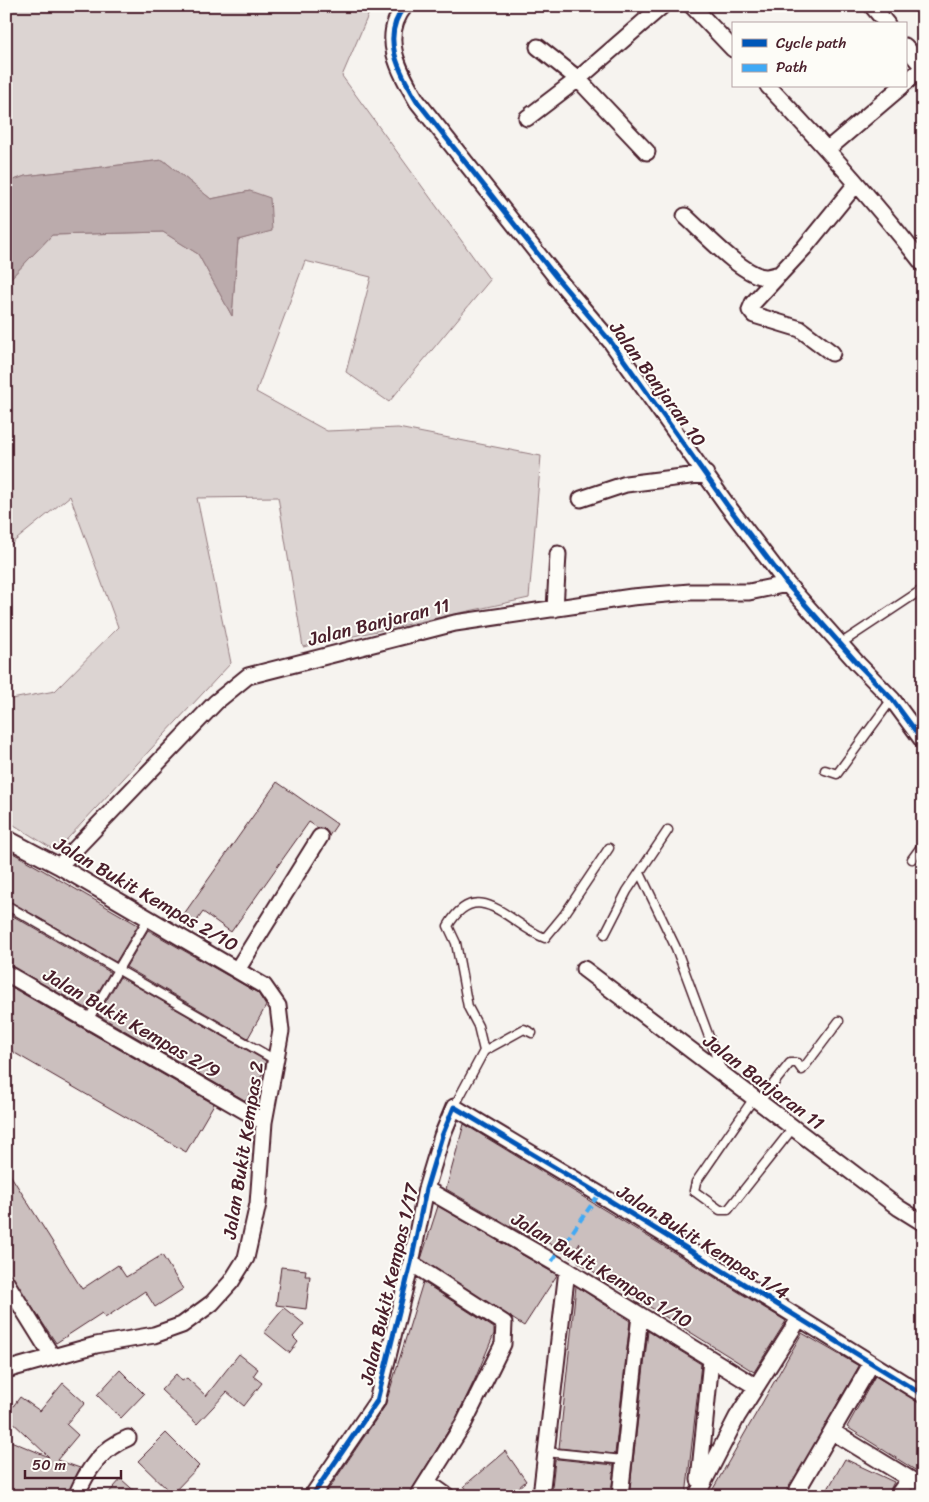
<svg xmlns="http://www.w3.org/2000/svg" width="929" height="1502" viewBox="0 0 929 1502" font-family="Sriracha,sans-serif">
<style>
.green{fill:#dcd4d2;stroke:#937a7e}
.water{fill:#bbabac;stroke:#8e7378}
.building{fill:#cbbfbe;stroke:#4a1f2b}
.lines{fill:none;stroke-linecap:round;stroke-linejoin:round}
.lane-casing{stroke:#4a1f2b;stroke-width:11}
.street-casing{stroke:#4a1f2b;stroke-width:19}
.lane{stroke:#fdfcf7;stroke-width:8}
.street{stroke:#fdfcf7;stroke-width:15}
.quiet{stroke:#3fa9f5;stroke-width:4;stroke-dasharray:8 4;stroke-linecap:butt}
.cycleway-casing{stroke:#fdfcf7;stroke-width:8}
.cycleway{stroke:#0057b8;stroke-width:5}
.labels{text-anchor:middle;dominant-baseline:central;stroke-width:4;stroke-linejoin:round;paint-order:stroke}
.street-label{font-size:19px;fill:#4a1f2b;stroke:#fdfcf7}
</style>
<rect width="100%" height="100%" fill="#f6f3ef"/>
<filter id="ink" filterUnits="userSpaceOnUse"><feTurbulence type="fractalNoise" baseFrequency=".02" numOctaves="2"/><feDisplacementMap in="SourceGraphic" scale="10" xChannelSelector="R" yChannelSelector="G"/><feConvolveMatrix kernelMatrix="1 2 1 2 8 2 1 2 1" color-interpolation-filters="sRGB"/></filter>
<g filter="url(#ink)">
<path class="green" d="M6,6H372L342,76L490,280L389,402L346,372L371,277L305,261L256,392L327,431L398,428L541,456L529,598L303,647L278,497L197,498L231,663L56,851L6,820V700L55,691L118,627L70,496L6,548V283L52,235L163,232L198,254L232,316L238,240L272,230L250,191L211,199L163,160L25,176L6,183Z"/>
<path class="water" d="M163,160L211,199L250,191L270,198L272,231L238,240L232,316L198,254L163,232L52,235L6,283V183L25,176Z"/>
<path class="building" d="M277,782L337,824L329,836L325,829L318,828L309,822L231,932L203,912L191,929L179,921Z
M6,849L138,925L116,962L6,899Z
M6,912L110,972L88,1009L6,964Z
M148,930L258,993L266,1006L248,1038L126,967Z
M120,977L266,1061L264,1071L246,1101L98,1015Z
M6,984L214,1104L186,1152L6,1048Z
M464,1124L786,1321L754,1372L578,1262L580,1243L571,1257L532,1233L529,1237L446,1189Z
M6,1168L82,1289L118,1265L126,1277L162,1255L183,1289L155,1307L145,1291L105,1318L102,1313L56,1343L6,1268Z
M438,1206L557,1275L524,1326L421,1259Z
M281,1267L306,1270L305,1276H310L306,1309L276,1305Z
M423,1282L494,1328V1334L475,1379L456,1418L408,1496H324L385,1406Z
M576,1286L630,1321L615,1454L559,1448Z
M284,1308L304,1324L293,1337L298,1342L290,1353L264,1332Z
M648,1331L701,1364L686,1496H629Z
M802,1333L859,1366L785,1496H709Z
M239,1354L258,1369L253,1376L262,1383L244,1406L227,1392L197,1424L161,1390L176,1374L182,1381L187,1378L206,1396Z
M120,1370L144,1394L121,1418L97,1395Z
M875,1376L923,1405V1475L847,1427Z
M63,1383L85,1403L66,1424L78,1435L57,1460L80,1468L67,1496H6V1439L49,1457L6,1416L20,1397L40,1411Z
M166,1433L199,1466L172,1494L138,1461Z
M505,1451L526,1481L509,1496H472L464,1486Z
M558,1459L614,1465L611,1496H551L555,1460Z
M845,1459L894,1482L887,1496H824Z
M121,1479L140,1496H106Z"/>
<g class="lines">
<g class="lane-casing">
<path id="lane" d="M840,644L923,589
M825,770L837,774L892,699
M912,859L923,844
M640,873L676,948L722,1072
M6,905L277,1061
M605,934L627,891L668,830
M88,1020L148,919
M484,1051L524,1029L532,1033
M754,1098L696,1182L694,1191L720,1210H728L793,1128
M759,1102L790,1063H797L802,1070L839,1021
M454,1107L484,1051L478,1026L468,1007L456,943L448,926C478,874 511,926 545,938L564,915L609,848
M546,1452L623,1460"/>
</g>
<g class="street-casing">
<path id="street" d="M405,6C379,37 400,72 417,101L556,277L611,342L727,505L787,584L858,664L892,699L923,741
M692,6L733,49
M872,6L887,24
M905,46L923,67
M538,47L578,79L647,152
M905,83L923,68
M768,86C822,143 875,202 923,264
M527,118L578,79L662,6
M828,149L902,86
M685,216C703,232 742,275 765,277C769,277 775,275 780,274
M832,353L800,329L754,315L750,310L753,303L804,248L856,184
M581,499L626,484L706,474
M555,609L558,554
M6,838L59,866L264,986L278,1006L281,1031L264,1122L258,1204L246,1258L231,1282L212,1303L182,1325L154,1335L96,1345L6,1370
M59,866L216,702L248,676L455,623L632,597L690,592H749L787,584
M584,969L899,1208L923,1223
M237,970L320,837
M6,973L264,1122
M426,1189L567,1270L755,1386
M411,1263L504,1323L503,1344L464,1423L418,1496
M6,1282L52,1356
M833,1432L923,1487
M699,1480L711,1360
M427,1482L447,1496
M697,1495L737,1417L799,1319
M76,1496C87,1470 102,1448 128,1438
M312,1496L377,1401L411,1263L426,1189L442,1136L454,1107L599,1194L923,1395
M541,1496L567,1270
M620,1496L640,1315
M794,1496L871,1364
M897,1496L909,1479"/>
</g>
<use href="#lane" class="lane"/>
<use href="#street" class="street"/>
<path class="quiet" d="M552,1261L599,1194"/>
<g class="cycleway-casing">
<path id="cycleway" d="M405,6C379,37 400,72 417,101L556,277L611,342L727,505L787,584L858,664L892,699L923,741
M312,1496L377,1401L411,1263L426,1189L442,1136L454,1107L599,1194L923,1395"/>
</g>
<use href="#cycleway" class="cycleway"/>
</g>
</g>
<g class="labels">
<g class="street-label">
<text transform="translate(658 384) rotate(54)">Jalan Banjaran 10</text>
<text transform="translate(379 622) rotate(-14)">Jalan Banjaran 11</text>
<text transform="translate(146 894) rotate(30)">Jalan Bukit Kempas 2/10</text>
<text transform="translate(132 1023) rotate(30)">Jalan Bukit Kempas 2/9</text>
<text transform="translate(764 1082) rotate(37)">Jalan Banjaran 11</text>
<text transform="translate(243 1150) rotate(-81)">Jalan Bukit Kempas 2</text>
<text transform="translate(703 1242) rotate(32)">Jalan Bukit Kempas 1/4</text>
<text transform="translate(602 1270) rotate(31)">Jalan Bukit Kempas 1/10</text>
<text transform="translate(389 1284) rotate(-77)">Jalan Bukit Kempas 1/17</text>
</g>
</g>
<rect width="929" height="1502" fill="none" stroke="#fdfcf7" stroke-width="25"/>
<rect x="12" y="12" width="904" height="1477" fill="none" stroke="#4a1f2b" stroke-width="2" filter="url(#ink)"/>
<rect x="732" y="22" width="175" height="65" fill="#fdfcf7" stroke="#b5a4a5"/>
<rect x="742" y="39" width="25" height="8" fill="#0057b8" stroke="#b5a4a5"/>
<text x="776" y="48" font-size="15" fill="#4a1f2b">Cycle path</text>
<rect x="742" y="64" width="25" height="8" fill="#3fa9f5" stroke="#b5a4a5"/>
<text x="776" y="72" font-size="15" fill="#4a1f2b">Path</text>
<path d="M25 1470v8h96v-8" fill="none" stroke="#4a1f2b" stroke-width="2.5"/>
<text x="32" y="1470" font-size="15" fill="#4a1f2b" stroke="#fdfcf7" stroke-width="4" paint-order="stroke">50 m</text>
</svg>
